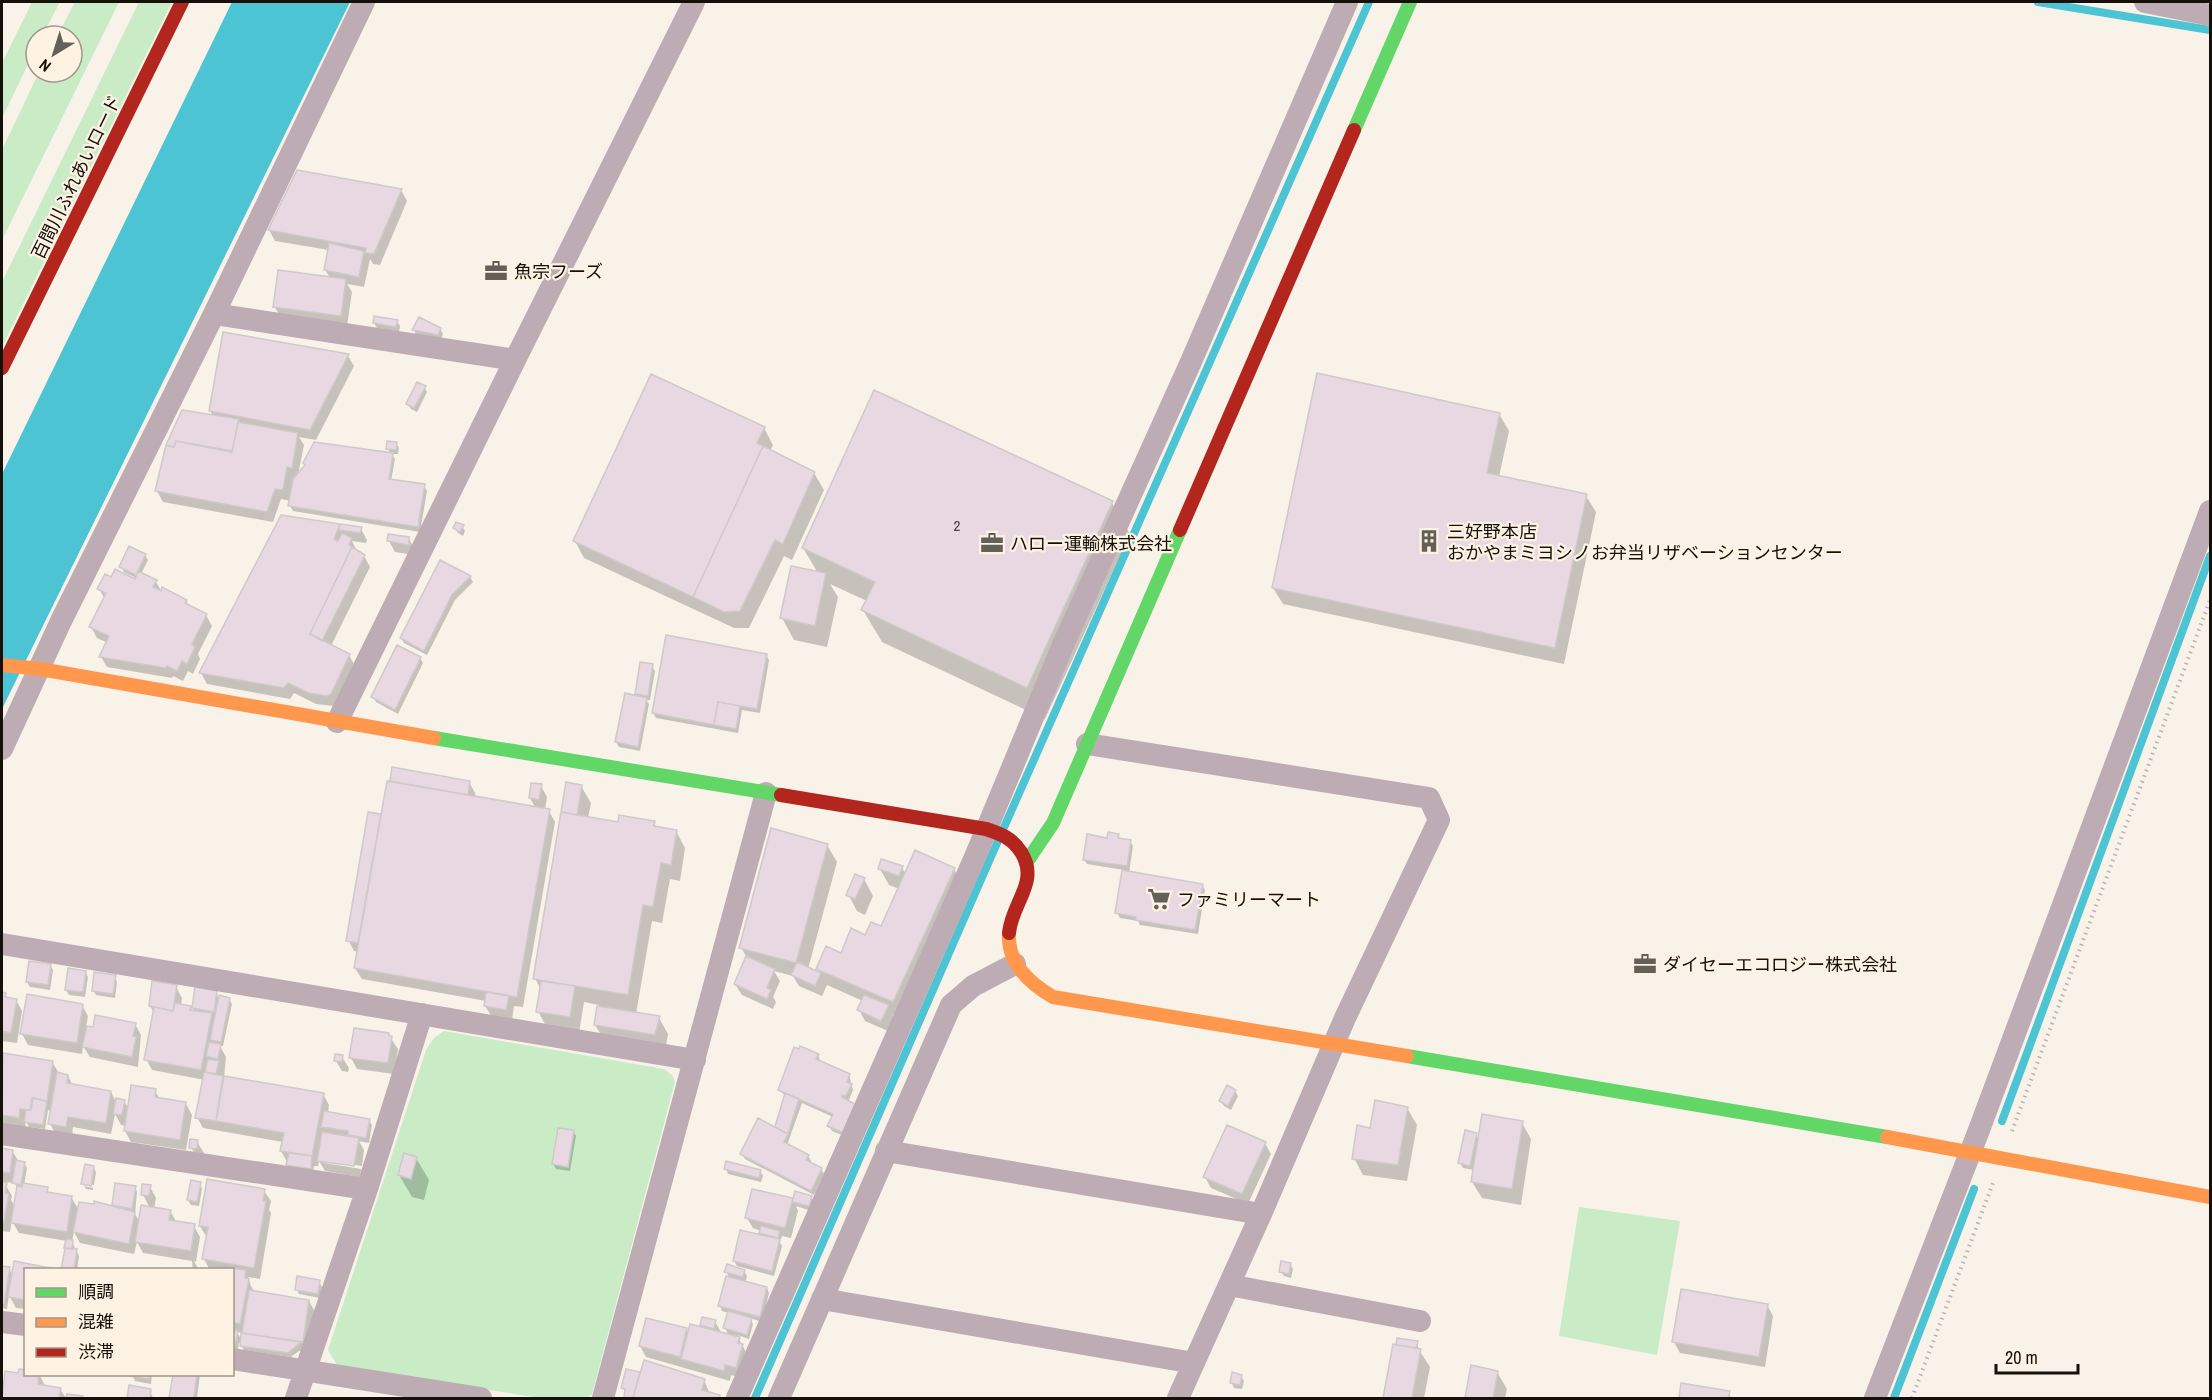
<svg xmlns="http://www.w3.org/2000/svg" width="2212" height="1400" viewBox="0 0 2212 1400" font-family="'Archivo Narrow','Noto Sans JP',sans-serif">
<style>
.green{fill:#c9ebc6}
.water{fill:#4cc4d3}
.shadow{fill:#0003;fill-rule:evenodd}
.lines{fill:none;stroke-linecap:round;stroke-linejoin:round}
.stream{stroke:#4cc4d3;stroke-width:8}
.building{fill:#e8d8e2;stroke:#cfc9c9;stroke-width:1.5}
.path{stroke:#bdb2b3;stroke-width:4;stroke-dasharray:1.5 4.5;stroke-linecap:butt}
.street{stroke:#beacb5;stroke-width:22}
.fast{stroke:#63d668;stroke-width:14}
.slow{stroke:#ff974d;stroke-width:14}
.jam{stroke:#b3261e;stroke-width:14}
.labels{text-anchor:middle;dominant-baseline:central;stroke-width:4.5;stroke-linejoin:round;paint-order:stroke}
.number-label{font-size:15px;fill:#4a4240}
.street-label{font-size:18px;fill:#15100a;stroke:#fef3e3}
.poi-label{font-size:18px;fill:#15100a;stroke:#fef3e3;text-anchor:start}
</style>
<rect width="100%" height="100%" fill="#f8f2e9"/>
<path class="green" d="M32,2H60L42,36H36V48L2,118V63Z
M75,2H119L2,240V150L39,72H72V36H57Z
M139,2H172L2,347V282Z
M444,1031L664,1069L672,1075L675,1082L592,1394L587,1398H539L337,1365L328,1350L426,1050L434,1038Z
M1579,1207L1680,1221L1657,1355L1559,1336Z"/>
<path class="water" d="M232,2H350L2,709V474Z"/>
<path class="shadow" d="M401,190L407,201L380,265L373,264L370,259L364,287L347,284L352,292L347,326L281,317L274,306L331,279L325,270L329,250L275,241L269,230Z
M397,321L400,326L399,332L377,328L374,323Z
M440,329L443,334L441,339L416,335L414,330Z
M348,356L354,366L316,440L299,437L304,445L298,475L391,454L388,449L396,443L399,448L398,454H392L395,459L391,481L424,486L427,491L420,532L293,511L290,506L291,501L281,499L273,522L163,502L157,491L167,446L214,417L210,411Z
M424,387L427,392L417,412L411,409L408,404Z
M1499,414L1509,431L1499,477L1586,496L1596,512L1564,664L1283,604L1273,588Z
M764,428L773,445L770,451L814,473L824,490L792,560L784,556L749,628H734L584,558L575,541Z
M1112,503L1130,534L1045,719L882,642L863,610L867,601L830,584L838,597L827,647L794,640L782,618L818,573L803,548Z
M282,517L361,529L367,540L366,543L352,541L357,551L364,556L370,567L331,646L349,655L355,666L334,706L316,704L294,693L290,699L207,684L201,673Z
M462,526L465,531L463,536L458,533L455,528Z
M409,539L415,550L414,555L395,552L389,541Z
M145,555L148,560L141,574L156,582L162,592L186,601L190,607L206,615L212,626L198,654L200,659L193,674L188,671L183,681L173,676L172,678L107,667L101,657L108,643L97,638L91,627L105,599L99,589L112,579L136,581V578L124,572L121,567Z
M470,577L473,582L455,600L427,655L404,643L401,638Z
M766,655L769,660L760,713L742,710L738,733L656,718L653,713Z
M420,658L423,663L398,714L376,702L373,697Z
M652,666L655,671L650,700H646L649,704L640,751L619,747L616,742L639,697L636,694Z
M393,769L469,782L475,793V798L536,809L530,798L541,786L547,797L545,810L549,811L555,822L523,1007L514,1006L512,1020L492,1017L485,1006L486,1001L362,979L355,968L358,952L354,951L348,940L370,814L382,816Z
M581,786L591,803L588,818L619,823H654L657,828L676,831L685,848L680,881L670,879L662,923L652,921L636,1014L659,1018L668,1034L665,1051L605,1041L595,1025L599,1005L584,1002L579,1033L547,1028L538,1011L541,990L535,978Z
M1118,835L1121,840L1130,841L1133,846L1129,873L1202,885L1205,890L1198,934L1140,925L1138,921L1120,918L1117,913L1124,870L1087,864L1084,859L1108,840Z
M827,845L837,862L808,969L821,974L818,969L882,928L899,889L889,885L880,869L902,868L906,874L954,869L964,886L902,1018L892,1014L894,1017L888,1031L865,1021L859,1010L863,1001L827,985L822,996L799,986L793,976L774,971L780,981L773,997L776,1002L773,1009L742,995L735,984L747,958L741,947Z
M864,879L873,896L865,915L857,911L848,894Z
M50,965L53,970L50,990L30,987L27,982Z
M85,972L88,977L85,997L69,995L66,990Z
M115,977L117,982L115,998L96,995L93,990Z
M176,987L182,998L181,1005L190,1007L193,1012L196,989L216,993L218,997L229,999L232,1004L223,1046H220L226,1057L224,1078L323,1094L329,1105L328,1113L369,1120L372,1125L369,1143L359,1141L364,1150L362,1166L324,1160V1163L361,1169L360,1177L325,1171L319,1161L318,1166H314L313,1173L291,1169L281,1151L283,1142L203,1128L197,1117L205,1080L152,1070L146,1059L154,1013L150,1006Z
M2,994L5,995L8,998L16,1000L22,1011L17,1043L2,1041Z
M82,1005L88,1016L86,1028L135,1024L141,1035L138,1067L90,1057L83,1046L82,1054L28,1045L22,1034Z
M388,1034L398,1049L394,1074L357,1069L351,1058Z
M795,1049L818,1055L820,1060L819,1062L849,1075L853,1090L848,1102L847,1137L832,1131L829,1126L833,1117L802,1103L787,1145L808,1156L811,1161L809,1163L821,1169L824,1174L814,1195L745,1159L742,1154L776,1129L786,1096L779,1090Z
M342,1057L349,1068L348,1072L342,1071L336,1061Z
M2,1060L52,1062L59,1073L68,1076L73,1086L111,1092L115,1100L124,1101L129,1109L155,1091L160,1099L186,1104L192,1115L186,1150L131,1142L125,1131L126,1126L121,1125L115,1114L111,1134L73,1127L72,1137L56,1134L50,1124L52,1111L48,1110L45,1129L29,1127L26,1121L25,1128L2,1124Z
M1235,1091L1238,1096L1231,1110L1224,1106L1221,1101Z
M1407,1108L1417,1125L1407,1181L1363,1175L1354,1158L1371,1129Z
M1522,1123L1531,1139L1521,1205L1482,1198L1472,1182L1474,1170L1463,1168L1460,1163L1476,1134L1479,1140Z
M573,1131L576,1136L570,1171L556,1169L553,1164Z
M197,1142L204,1153L203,1159L197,1158L191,1147Z
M1265,1143L1271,1154L1248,1204L1211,1188L1205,1177Z
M2,1150L13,1152L19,1162L24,1163L27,1168L24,1185L47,1189L50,1194L71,1197L79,1210L115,1208L113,1205L135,1187L137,1192L135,1214L140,1223L150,1208L143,1195L150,1187L156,1198L154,1209L170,1211L177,1223L194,1226L200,1237L196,1262L194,1261L199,1270H193L192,1261L143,1253L137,1242L134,1254L80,1243L74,1232L72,1242L79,1256L77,1270H62L67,1241L19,1233L12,1221L10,1232L2,1231ZM4,1182L14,1183L18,1188L15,1207L11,1200L12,1196Z
M416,1158L429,1180L424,1200L412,1197L399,1175Z
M93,1167L96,1172L94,1185L84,1183V1186L93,1188V1190L86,1189L83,1184Z
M726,1169L760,1171L763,1176L761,1182L728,1174Z
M200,1184L202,1189L199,1206L191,1205L188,1200Z
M264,1191L271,1201L269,1210L271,1213L260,1279L248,1277L251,1286L254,1291L309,1301L315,1312L309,1352L299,1351L291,1357L244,1350L239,1342L238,1349H232V1270H210L204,1259L206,1236L200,1226ZM237,1332L243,1333L242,1341Z
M811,1197L814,1202L811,1211L796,1206L798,1211L791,1238L782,1236L780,1242L782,1246L774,1276L737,1266L734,1261L760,1236L761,1231L753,1228L747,1218L792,1200L794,1202Z
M1290,1264L1293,1269L1291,1278L1284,1276L1281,1272Z
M2,1267L9,1269L13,1275L26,1270V1309L16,1308L9,1295L7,1309L2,1308Z
M726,1271H744L747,1276L745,1283L767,1288L769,1293L762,1322L750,1318L753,1324L749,1339L737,1335L748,1356L742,1378L731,1375L730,1381L646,1357L640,1346L686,1329L689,1334L704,1329L702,1325L715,1322L721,1332L729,1336L725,1328L729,1313L722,1311L720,1306L730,1279Z
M319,1282L322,1287L320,1298L299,1294L297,1289Z
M1767,1305L1773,1316L1765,1367L1680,1353L1674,1342Z
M1417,1343L1419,1350L1430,1367L1424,1398H1385L1394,1346Z
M1472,1367L1497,1372L1507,1389L1505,1398H1466Z
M639,1373L641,1376L704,1380L710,1394L719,1396L721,1398H625L626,1393L623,1388Z
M26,1374H39L45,1386L60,1389L66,1398H2V1380L5,1385Z
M132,1374H152L151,1384L135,1381Z
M175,1374H200L197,1398H171Z
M1241,1376L1244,1381L1242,1389L1234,1388L1232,1383Z
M1682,1385L1729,1393L1731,1398H1680Z
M130,1387L150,1391L153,1398H128Z"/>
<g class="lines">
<path class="stream" d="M2038,2L2210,30
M2002,1121L2210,556
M755,1398L990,859L1369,2
M1894,1398L1974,1189"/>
</g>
<path class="building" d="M297,170L402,189L374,254L365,253L366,248L268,230Z
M329,243L364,251L359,277L324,270Z
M278,270L346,279L341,316L273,307Z
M374,316L398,320L396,327L373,323Z
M419,317L441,328L438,335L412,330Z
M223,332L349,354L310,430L209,411Z
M1317,373L1500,413L1487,473L1587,494L1555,648L1272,588Z
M651,374L765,427L757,443L763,446L693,597L573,541Z
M417,382L426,386L414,408L406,404Z
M874,390L1113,501L1027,688L861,610L875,582L802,548Z
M182,410L239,419L232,451L176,441L174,447L166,445Z
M238,422L298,433L292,468L287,467L283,490L275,489L267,512L155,491L166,445L174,447L176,441L232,452Z
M387,441L397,442L396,450L386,449Z
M314,442L393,453L389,479L425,484L418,527L288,506L293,479L305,465L303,463Z
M763,446L815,472L783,544L775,540L740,611L724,612L693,597Z
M281,515L340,524L334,539L338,541L342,533L352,538L349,545L352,547L310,634L350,654L331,694L327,696L309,693L288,683L284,688L199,673Z
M456,522L464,525L460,532L453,528Z
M340,524L362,527L360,533L339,530Z
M388,534L409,537V545L387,541Z
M129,546L146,554L136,575L119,567Z
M352,547L365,555L322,641L310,634Z
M440,560L471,576L452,595L424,651L400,638Z
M791,566L826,573L815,626L780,618Z
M115,569L135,579L138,571L157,580L153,587L161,591L162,587L187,600L185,603L207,614L192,644L195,647L187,664L182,661L177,671L167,666L166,668L99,657L109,636L89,627L106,593L97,589L105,574L111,577Z
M666,635L767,654L757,709L718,702L714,725L652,713Z
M397,645L421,657L395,710L371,697Z
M640,662L653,664L648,696L635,694Z
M625,693L647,698L638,747L615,742Z
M718,702L740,706L736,729L714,725Z
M392,767L470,781L468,795L390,781Z
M387,781L550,809L517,997L354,968Z
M566,782L582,785L577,815L561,812Z
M531,783L542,784L539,800L529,798Z
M368,812L381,814L358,943L346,941Z
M561,812L618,822L619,815L655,821L654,826L677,830L671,865L661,863L653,907L643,905L628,995L533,979Z
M771,828L828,844L796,963L739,948Z
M1108,832L1119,834L1118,838L1131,840L1127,866L1083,860L1087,834L1107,838Z
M915,850L955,868L893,1002L816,969L826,946L841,953L851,928L865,935L871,922L881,926Z
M881,859L903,866L899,876L878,869Z
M1122,870L1203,884L1195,930L1135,920L1136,917L1115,913Z
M855,874L865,878L855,899L846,895Z
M746,956L775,969L767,988L771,990L767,999L734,984Z
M29,961L51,964L48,985L26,982Z
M797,962L821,973L815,986L791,975Z
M68,968L86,971L83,992L65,990Z
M94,972L116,975L113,994L92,991Z
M152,981L177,985L173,1011L149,1006Z
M541,981L575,986L570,1017L536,1012Z
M195,987L217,991L214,1012L192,1008Z
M2,992L6,993L5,997L17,999L11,1033L2,1031Z
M486,992L509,996L506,1010L484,1006Z
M27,994L83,1004L77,1043L20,1034Z
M219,995L230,998L221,1042L210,1040Z
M864,995L889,1005L881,1021L857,1010Z
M175,1003L191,1006L190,1010L212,1013L201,1070L144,1060L154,1007L173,1011Z
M597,1006L660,1016L655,1035L594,1025Z
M95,1015L136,1023L133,1036L136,1037L132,1057L82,1047L87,1026L93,1027Z
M354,1028L389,1033V1036H392L388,1063L349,1058Z
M209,1042L221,1044L218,1059L206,1056Z
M800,1046L819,1054L816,1059L850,1074L847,1082L852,1084L846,1096L842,1095V1097L855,1104L844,1133L827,1126L833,1114L778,1090L794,1047L799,1049Z
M3,1053L53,1061L47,1101L32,1098L30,1110L20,1109L19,1118L2,1115Z
M335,1054L343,1055L342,1062L334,1061Z
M208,1059L219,1061L216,1074L205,1072Z
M57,1072L68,1075L67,1083L111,1091L106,1123L68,1117L66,1127L48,1124Z
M204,1072L223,1076L216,1121L195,1118Z
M224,1076L324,1093L312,1156L280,1151L284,1133L216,1121Z
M131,1085L156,1089L155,1097L186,1102L180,1140L124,1131Z
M1227,1085L1236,1090L1228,1106L1219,1101Z
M785,1093L799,1099L788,1134L775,1127Z
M33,1098L47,1101L43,1125L24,1122L26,1110H31Z
M116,1098L125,1100L122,1115L113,1114Z
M1375,1100L1408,1107L1398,1165L1352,1159L1357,1125L1370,1128Z
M324,1111L370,1119L366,1138L348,1135V1131L321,1127Z
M1482,1114L1523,1121L1512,1189L1471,1182Z
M758,1118L788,1134L784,1142L809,1155L806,1160L822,1168L811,1191L740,1154Z
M1227,1125L1266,1142L1242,1194L1203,1177Z
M558,1128L574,1130L568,1167L552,1164Z
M1465,1130L1477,1133L1470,1166L1458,1163Z
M322,1132L359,1138L354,1166L317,1161Z
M190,1139L198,1140L197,1149L189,1148Z
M2,1148L13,1150L10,1173L2,1172Z
M289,1153L312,1156L311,1169L286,1165Z
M404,1153L417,1157L411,1179L398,1175Z
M16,1160L25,1162L21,1185L12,1183Z
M726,1161L761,1170L759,1178L724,1169Z
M85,1164L94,1166L91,1186L81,1184Z
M207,1179L265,1189L263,1201H266L254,1268L202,1259L208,1227L199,1226Z
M191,1180L201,1182L197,1202L187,1200Z
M2,1182L7,1183L5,1193L9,1194L4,1222L2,1221Z
M23,1183L48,1187L47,1192L72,1196L67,1232L11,1223L17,1186L22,1187Z
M115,1183L136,1186L132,1209L112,1205Z
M142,1184L151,1185L149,1196L141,1195Z
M752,1189L793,1198L785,1228L745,1218Z
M795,1191L812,1196L809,1206L792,1202Z
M94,1201L135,1212L129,1244L73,1232L79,1202L94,1204Z
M141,1205L171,1210L169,1220L195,1224L191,1251L135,1242Z
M761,1226L780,1231L778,1238L759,1233Z
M740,1230L780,1239L772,1271L733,1261Z
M66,1239L73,1240L72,1249L64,1248Z
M65,1248L77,1249L74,1270H61Z
M14,1261L56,1269V1270H26V1300L8,1297Z
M1281,1261L1291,1263L1289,1274L1279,1272Z
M727,1264L745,1270L743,1277L724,1272Z
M2,1266L10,1267L4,1305L2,1304Z
M231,1268L246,1270L245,1278L249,1279L240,1324L232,1322Z
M297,1276L320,1280L318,1294L295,1290Z
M726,1276L767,1287L760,1317L718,1306Z
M1681,1289L1768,1304L1759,1357L1672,1342Z
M249,1290L309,1300L303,1342L242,1333Z
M728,1311L752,1318L747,1335L723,1328Z
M702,1317L716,1320L714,1329L700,1325Z
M646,1318L687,1328L680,1357L639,1346Z
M690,1324L740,1337L738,1343L743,1344L736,1368L725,1365L724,1371L681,1359Z
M232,1330L238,1331L235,1345H232Z
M241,1333L301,1342L288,1353L240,1346Z
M1397,1338L1418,1341L1416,1348L1396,1345Z
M1393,1344L1421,1349L1412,1398H1383Z
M644,1360L705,1379L702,1390L720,1395L719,1398H633Z
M1471,1365L1498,1371L1493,1398H1465Z
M19,1369L26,1370V1374H39L38,1384L61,1388L59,1398H2L5,1371L18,1373Z
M626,1369L640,1372L633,1398H624L625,1389L621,1388Z
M1232,1372L1242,1375L1240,1385L1230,1383Z
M131,1374H149V1379L131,1376Z
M173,1374H197L194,1398H169Z
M1681,1383L1730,1391L1728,1398H1679Z
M129,1385L151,1389L150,1398H127Z
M67,1394L83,1396V1398H66Z"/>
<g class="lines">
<path class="path" d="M2012,1131L2210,600
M1912,1398L1993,1183"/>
<path class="street" d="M2145,2L2210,15
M214,314L515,360
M337,722L515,360L694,2
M1087,744L1429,798L1439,820L1345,1018L1261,1214L1178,1398
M2,749L61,621L214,314L364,2
M2,944L695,1060
M2,1134L367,1189
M886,1151L1261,1214
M1229,1285L1420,1321
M822,1299L1194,1363
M2,1322L26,1325
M232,1359L481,1398
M296,1398L367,1189L422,1014
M603,1398L766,793
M737,1398L975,857L1063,645L1190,364L1347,2
M779,1398L951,1005L973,986L1015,964
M1875,1398L1979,1130L2210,511"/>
<path class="fast" d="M1354,130L1410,2
M434,738L781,795
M1026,863L1053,823L1180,530
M1407,1056L1887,1137"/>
<path class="slow" d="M2,665L40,669L434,738
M1009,933C1007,963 1029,983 1053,997L1407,1056
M1887,1137L2210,1197"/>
<path class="jam" d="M2,368L182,2
M1180,530L1354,130
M781,795L986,829C1001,834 1012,838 1021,852C1040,882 1012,902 1009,933"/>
</g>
<defs>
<g id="office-bare" transform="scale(1.8)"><path d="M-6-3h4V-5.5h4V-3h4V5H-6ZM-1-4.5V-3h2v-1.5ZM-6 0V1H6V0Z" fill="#645f58" stroke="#fef3e3" stroke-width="2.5" paint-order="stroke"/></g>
<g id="building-bare" transform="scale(1.8)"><path d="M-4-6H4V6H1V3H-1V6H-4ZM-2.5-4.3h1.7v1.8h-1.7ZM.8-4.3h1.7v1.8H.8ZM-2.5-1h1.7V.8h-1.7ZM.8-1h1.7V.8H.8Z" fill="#645f58" stroke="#fef3e3" stroke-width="2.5" paint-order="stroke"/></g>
<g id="supermarket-bare" transform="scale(1.8)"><path d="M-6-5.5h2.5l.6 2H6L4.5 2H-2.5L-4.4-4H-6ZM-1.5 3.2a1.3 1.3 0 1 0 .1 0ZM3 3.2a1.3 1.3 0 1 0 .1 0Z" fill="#645f58" stroke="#fef3e3" stroke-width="2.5" paint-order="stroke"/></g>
</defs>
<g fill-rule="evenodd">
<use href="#office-bare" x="496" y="271"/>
<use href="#building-bare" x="1429" y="541"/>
<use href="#office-bare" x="992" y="543"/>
<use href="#supermarket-bare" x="1159" y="899"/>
<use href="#office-bare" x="1645" y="964"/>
</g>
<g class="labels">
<g class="number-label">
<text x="957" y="525">2</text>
</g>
<g class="street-label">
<text transform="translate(76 177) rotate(-64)">百間川ふれあいロード</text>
</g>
<g class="poi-label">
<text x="514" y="271">魚宗フーズ</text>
<text x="1447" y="531">三好野本店<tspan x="1447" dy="21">おかやまミヨシノお弁当リザベーションセンター</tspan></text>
<text x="1010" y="543">ハロー運輸株式会社</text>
<text x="1177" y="899">ファミリーマート</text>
<text x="1663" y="964">ダイセーエコロジー株式会社</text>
</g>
</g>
<rect width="2212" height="1400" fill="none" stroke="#15100a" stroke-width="6"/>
<rect x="24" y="1268" width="210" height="108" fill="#fef3e3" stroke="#a1988c" stroke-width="1.5"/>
<rect x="36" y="1288" width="30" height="9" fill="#63d668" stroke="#a1988c" stroke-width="1.5"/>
<text x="78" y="1298" font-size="18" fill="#15100a">順調</text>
<rect x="36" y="1318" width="30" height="9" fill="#ff974d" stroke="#a1988c" stroke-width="1.5"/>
<text x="78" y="1328" font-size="18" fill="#15100a">混雑</text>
<rect x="36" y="1348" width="30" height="9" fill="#b3261e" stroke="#a1988c" stroke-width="1.5"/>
<text x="78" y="1358" font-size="18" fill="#15100a">渋滞</text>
<g transform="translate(54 54) rotate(218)"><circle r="28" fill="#fef3e3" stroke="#a1988c" stroke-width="1.5"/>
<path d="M0-4.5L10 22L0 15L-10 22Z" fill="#645f58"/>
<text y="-9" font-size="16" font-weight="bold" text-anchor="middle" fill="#15100a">N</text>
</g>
<path d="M1996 1364v9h82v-9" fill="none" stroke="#15100a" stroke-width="3"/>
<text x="2005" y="1364" font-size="18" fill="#15100a" stroke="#fef3e3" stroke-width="4.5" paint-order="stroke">20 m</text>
</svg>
